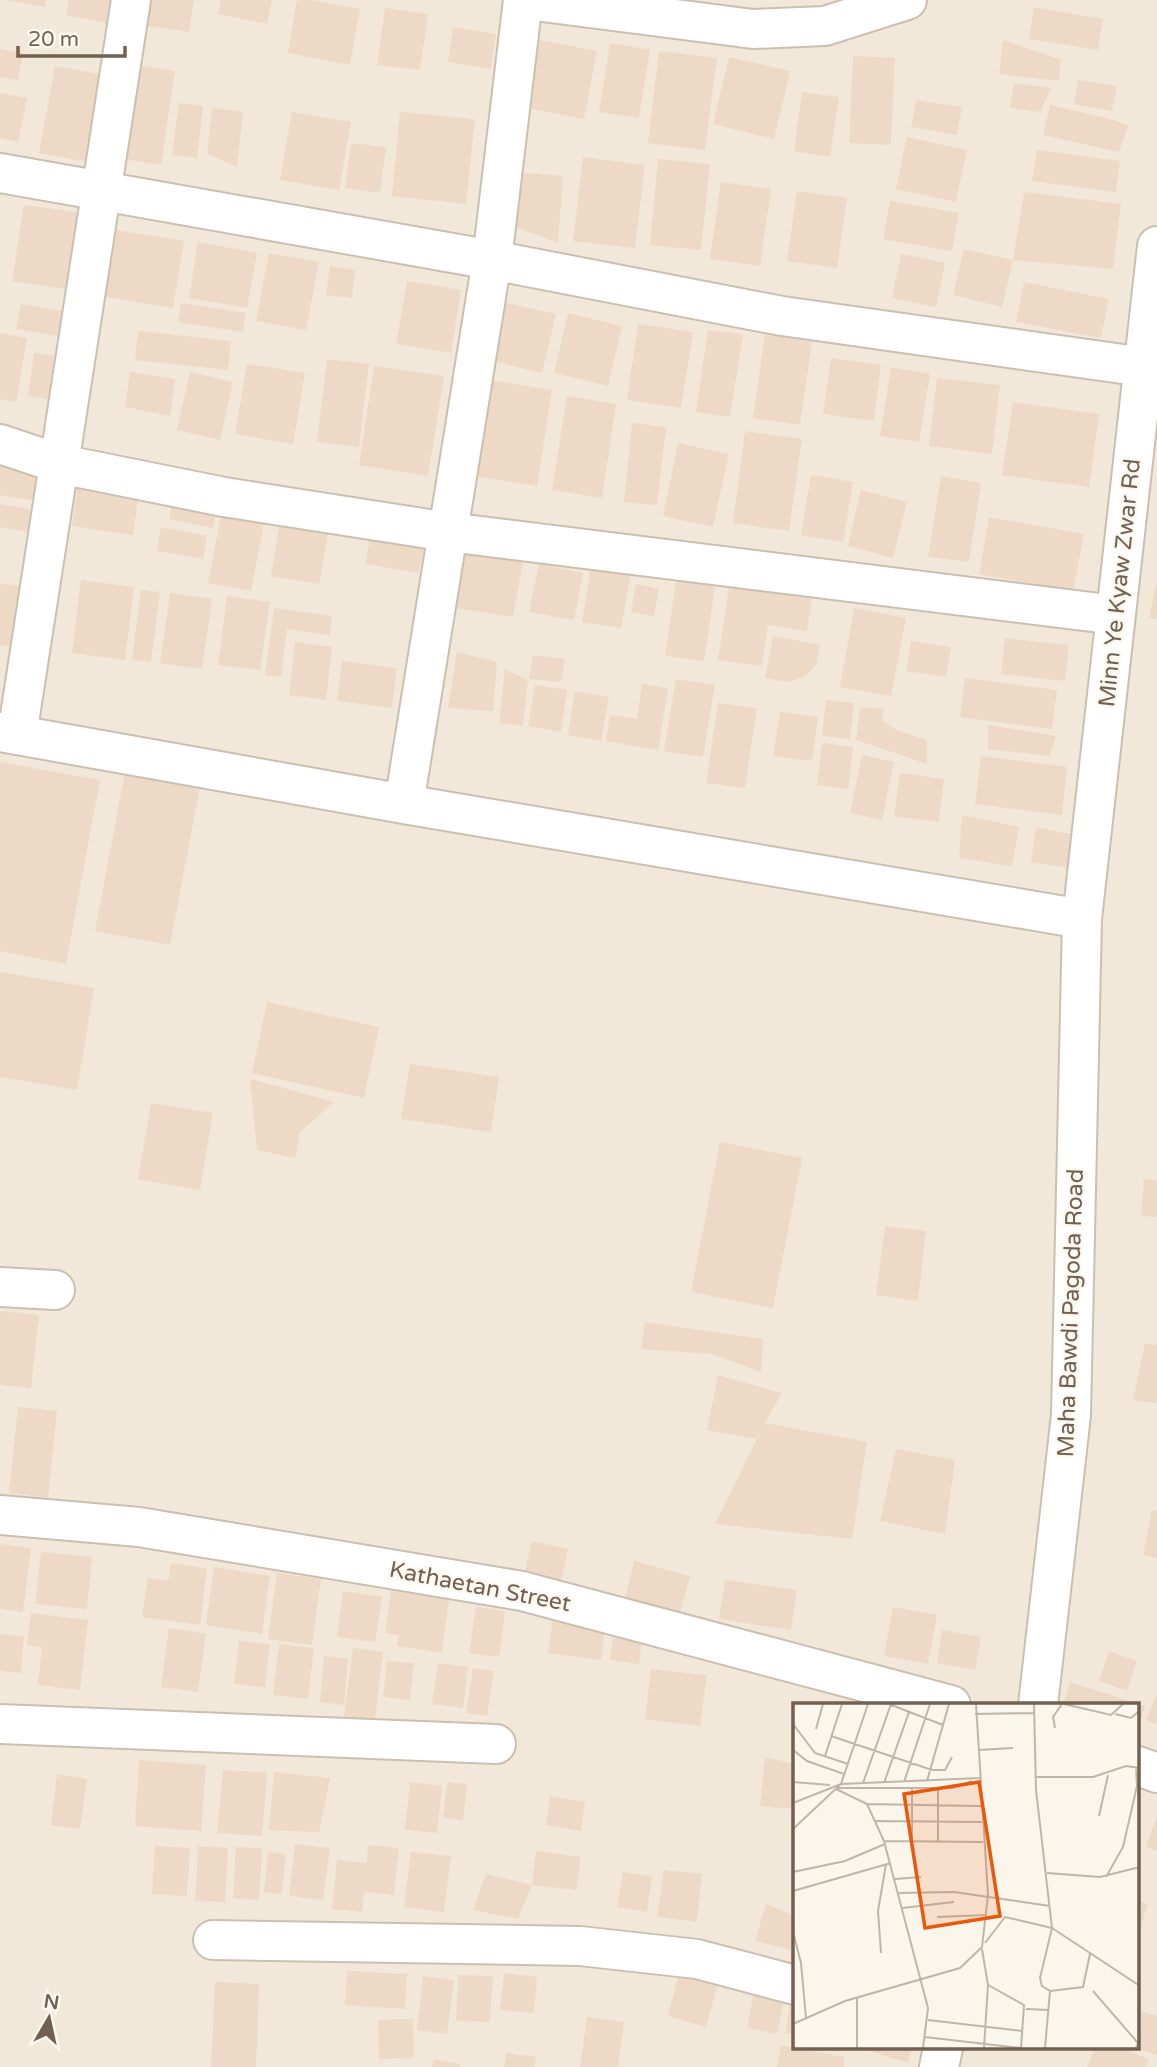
<svg xmlns="http://www.w3.org/2000/svg" width="1157" height="2067" viewBox="0 0 1157 2067" font-family="'Varela Round',sans-serif">
<style>
.residential{fill:#f1e8da;fill-rule:evenodd}
.building{fill:#edd9c5}
.lines{fill:none;stroke-linecap:round;stroke-linejoin:round}
.minor-casing{stroke:#ccbfb1;stroke-width:42}
.minor{stroke:#fff;stroke-width:38}
.labels{text-anchor:middle;dominant-baseline:central;stroke-width:5;stroke-linejoin:round;paint-order:stroke}
.street-label{font-size:23px;fill:#736050;stroke:#fdf9f1}
.inset-road{fill:none;stroke:#c0b6a8;stroke-width:2}
.view{fill:#e8590c;fill-opacity:0.15;stroke:#e8590c;stroke-width:3.5}
.inset-edge{fill:none;stroke:#736050;stroke-width:3.5}
</style>
<rect width="100%" height="100%" fill="#faf6eb"/>
<path class="residential" d="M0,0H1157V2067H0ZM795,1705H1138V2048H795Z"/>
<path class="building" d="M6,0H46L45,7Z
M69,0H111L106,23L66,15Z
M146,0H194L189,32L141,25Z
M221,0H272L267,24L218,14Z
M297,0H311L360,9L350,65L288,53Z
M1034,7L1103,19L1098,50L1029,39Z
M385,8L428,14L420,70L377,65Z
M453,27L496,34L491,69L448,62Z
M540,40L597,51L584,119L527,108Z
M1003,40L1061,60L1059,81L999,74Z
M610,43L650,50L639,118L599,112Z
M0,49L23,53L18,80L0,77Z
M659,51L717,58L705,150L648,143Z
M853,56L895,58L891,145L849,143Z
M729,57L790,71L774,139L713,124Z
M137,65L175,71L161,165L123,159Z
M55,66L110,76L94,163L39,153Z
M1078,80L1117,86L1112,111L1074,104Z
M1014,83L1051,88L1040,112L1010,108Z
M802,92L839,97L830,157L794,151Z
M0,93L27,98L18,142L0,138Z
M916,100L962,107L957,135L911,127Z
M179,103L203,106L197,158L172,155Z
M1050,105L1110,119L1128,125L1119,152L1043,135Z
M212,108L243,112L237,167L207,154Z
M292,112L351,122L339,190L280,180Z
M400,112L475,119L466,204L392,196Z
M907,137L967,150L956,202L896,189Z
M351,143L386,147L380,193L345,188Z
M1037,150L1120,161L1116,192L1032,181Z
M583,157L645,165L635,248L573,241Z
M658,159L710,164L701,250L650,245Z
M515,172L563,176L558,243L510,225Z
M721,182L771,189L760,266L710,259Z
M797,191L847,198L837,268L787,261Z
M1024,192L1121,204L1113,269L1013,260Z
M890,201L959,213L952,251L883,239Z
M24,205L84,213L72,290L12,281Z
M116,230L184,241L173,308L106,297Z
M198,242L257,253L247,308L189,298Z
M964,249L1013,260L1002,307L953,295Z
M269,253L319,262L306,330L256,321Z
M901,254L945,263L936,307L892,298Z
M330,266L355,270L352,298L326,295Z
M407,281L461,290L451,353L396,344Z
M1024,282L1109,299L1101,338L1016,322Z
M503,302L556,314L542,373L489,360Z
M181,303L246,313L243,332L178,322Z
M21,304L68,312L63,337L16,329Z
M568,313L622,326L608,386L554,373Z
M638,324L693,332L681,408L627,400Z
M708,330L743,334L730,417L696,412Z
M138,331L231,341L228,370L135,360Z
M0,333L27,338L16,402L0,399Z
M765,334L812,342L800,425L753,418Z
M34,353L65,357L59,401L28,396Z
M831,358L881,365L874,421L823,414Z
M327,359L369,364L359,447L317,442Z
M247,364L305,373L293,444L235,434Z
M374,366L444,376L428,476L359,465Z
M891,367L930,374L919,442L880,436Z
M130,372L175,379L170,416L125,407Z
M190,372L233,382L220,440L177,430Z
M937,378L1000,385L992,454L929,446Z
M489,380L552,390L537,486L474,476Z
M567,396L616,404L602,498L552,490Z
M1013,402L1099,414L1089,487L1002,475Z
M632,423L666,427L657,505L624,502Z
M745,431L802,439L789,531L733,523Z
M678,443L729,454L713,527L663,516Z
M0,464L41,470L36,501L0,495Z
M811,475L853,482L843,542L801,535Z
M941,476L981,483L969,562L928,557Z
M78,484L139,492L133,535L72,526Z
M861,490L907,502L893,558L848,546Z
M173,495L218,503L213,528L169,519Z
M0,504L34,510L30,532L0,527Z
M223,505L266,513L251,591L208,583Z
M281,515L330,522L319,584L271,576Z
M989,517L1084,534L1073,591L979,574Z
M161,527L207,536L203,559L157,551Z
M371,528L426,537L419,573L366,564Z
M466,550L523,560L513,617L456,608Z
M539,564L583,573L574,620L529,612Z
M591,566L631,573L621,628L582,622Z
M81,580L134,587L125,660L72,653Z
M676,580L715,586L704,661L665,656Z
M0,584L19,586L13,647L0,645Z
M636,584L659,589L654,616L631,612Z
M1156,585H1157V619L1149,618Z
M729,587L812,599L807,631L768,625L762,666L718,660Z
M141,590L160,592L151,662L132,660Z
M170,593L212,599L202,669L160,663Z
M227,596L270,602L260,670L218,665Z
M274,608L332,616L330,635L287,629L281,677L265,675Z
M854,608L906,618L891,696L840,687Z
M773,636L820,645L816,665L804,677L787,682L765,678Z
M1005,638L1069,645L1065,681L1001,674Z
M911,641L951,647L946,677L906,671Z
M295,642L332,647L326,700L289,695Z
M457,652L497,662L493,711L448,708Z
M533,655L565,659L561,682L529,679Z
M342,661L397,668L392,708L337,701Z
M505,669L528,680L523,726L499,723Z
M965,678L1057,690L1052,729L960,717Z
M676,679L715,685L703,757L664,751Z
M642,684L668,688L658,750L606,741L610,715L637,719Z
M535,685L567,690L561,732L528,726Z
M575,691L609,697L601,741L568,735Z
M826,700L854,703L850,739L822,736Z
M718,703L757,708L745,788L706,783Z
M860,707L884,709L882,720L896,730L927,740V764L856,740Z
M780,712L818,717L812,761L773,756Z
M988,725L1056,736L1050,756L988,749Z
M822,743L853,747L848,789L817,785Z
M862,755L894,762L882,820L850,813Z
M981,756L1067,767L1062,815L975,804Z
M0,762L100,780L66,964L0,951Z
M125,772L200,787L170,945L95,931Z
M900,773L944,779L939,822L894,816Z
M962,815L1019,827L1012,866L959,858Z
M1036,827L1074,835L1069,868L1031,862Z
M0,972L94,988L77,1090L0,1077Z
M267,1002L379,1027L364,1098L252,1073Z
M410,1064L499,1077L491,1132L401,1119Z
M250,1079L334,1102L300,1132L295,1158L257,1150Z
M151,1103L213,1113L200,1190L138,1179Z
M720,1142L802,1158L773,1308L691,1292Z
M1144,1179L1157,1180V1217L1141,1216Z
M885,1226L926,1231L918,1301L876,1295Z
M0,1311L39,1315L31,1388L0,1385Z
M645,1322L763,1339L761,1372L712,1354L641,1349Z
M1145,1343L1157,1345V1403L1133,1400Z
M718,1375L782,1393L765,1423L867,1442L852,1539L715,1524L762,1429L756,1439L707,1430Z
M18,1407L57,1411L48,1498L9,1493Z
M896,1449L955,1460L945,1534L880,1521Z
M1152,1510L1157,1511V1558L1143,1555Z
M532,1541L568,1549L560,1587L523,1579Z
M0,1544L31,1548L23,1612L0,1609Z
M41,1552L92,1557L87,1609L35,1604Z
M634,1561L690,1576L680,1613L625,1599Z
M171,1563L207,1568L200,1625L142,1617L148,1578L168,1581Z
M214,1567L270,1576L262,1634L206,1625Z
M277,1573L321,1579L312,1645L268,1639Z
M725,1580L797,1590L791,1630L719,1619Z
M343,1591L382,1597L375,1642L337,1637Z
M391,1591L449,1599L442,1653L397,1646L399,1635L385,1633Z
M476,1607L505,1611L499,1657L469,1653Z
M893,1607L937,1615L928,1664L884,1656Z
M31,1613L88,1620L80,1690L38,1685L42,1647L27,1645Z
M553,1616L606,1622L601,1660L548,1653Z
M615,1621L644,1625L639,1664L610,1660Z
M169,1628L206,1634L198,1692L161,1687Z
M942,1630L981,1637L975,1670L937,1663Z
M0,1634L24,1636L21,1673L0,1671Z
M239,1641L270,1644L265,1687L234,1684Z
M279,1644L314,1648L308,1699L273,1695Z
M353,1648L383,1652L375,1720L344,1717Z
M1109,1651L1137,1661L1127,1691L1099,1681Z
M324,1656L348,1659L344,1705L320,1702Z
M387,1661L414,1663L410,1700L383,1697Z
M438,1663L468,1667L463,1708L432,1704Z
M473,1668L494,1671L487,1716L466,1713Z
M651,1669L707,1675L700,1726L645,1719Z
M1070,1682L1145,1706L1138,1727V1705H1063Z
M1157,1694V1725L1146,1720Z
M765,1757L795,1764V1809L760,1806Z
M139,1760L206,1765L201,1831L135,1826Z
M223,1770L267,1773L262,1836L217,1833Z
M274,1772L330,1778L319,1832L269,1830Z
M57,1774L87,1779L80,1829L51,1825Z
M410,1782L442,1786L437,1833L405,1830Z
M447,1782L467,1784L463,1820L443,1818Z
M550,1796L585,1802L581,1831L546,1825Z
M1157,1816V1851L1146,1847Z
M295,1844L330,1848L323,1900L289,1896Z
M368,1845L399,1848L394,1895L364,1892L362,1912L332,1909L337,1860L367,1863Z
M155,1846L190,1848L187,1896L152,1894Z
M198,1846L228,1848L225,1902L195,1901Z
M236,1847L262,1848L259,1900L233,1898Z
M536,1851L581,1857L576,1890L532,1885L518,1919L473,1910L486,1874L532,1885Z
M268,1852L286,1854L282,1894L264,1892Z
M411,1852L451,1856L444,1912L404,1907Z
M664,1870L702,1874L697,1922L657,1917Z
M623,1872L652,1876L647,1912L617,1907Z
M1138,1901L1148,1904L1138,1935Z
M766,1904L795,1916V1939L791,1950L755,1941Z
M681,1965L720,1976L706,2027L668,2016Z
M347,1971L407,1974L405,2009L345,2005Z
M504,1973L537,1977L534,2013L500,2010Z
M458,1975L493,1976L490,2022L456,2021Z
M423,1976L454,1980L447,2034L417,2030Z
M215,1982L259,1984L256,2067H211Z
M756,1982L786,1988L777,2034L747,2028Z
M793,1989H795V2035L785,2033Z
M1138,2010L1157,2016V2055L1138,2049Z
M587,2017L624,2022L618,2067H580Z
M413,2019L414,2058L379,2059L378,2020Z
M781,2045L844,2057V2067H777Z
M860,2048H912L908,2063Z
M1095,2048H1121L1149,2059L1146,2067H1087Z
M506,2053L536,2057L534,2067H504Z
M434,2059L460,2064V2067H432Z"/>
<g class="lines">
<g class="minor-casing">
<path id="minor" d="M527,0L753,29L825,26L907,0
M0,173L492,260L782,316L1144,367
M0,444L60,464L224,497L448,532L1116,615
M0,732L404,804L1082,919
M17,735L131,0
M404,804L492,260L523,0
M0,1287L55,1290
M0,1515L139,1527L522,1591L951,1705
M1038,1705L1071,1415L1082,919L1157,246
M0,1724L496,1744
M1138,1766L1157,1773
M213,1940L580,1946L697,1959L795,1985
M939,2067L943,2048"/>
</g>
<use href="#minor" class="minor"/>
</g>
<g class="labels">
<g class="street-label">
<text transform="translate(1120 583) rotate(-84)">Minn Ye Kyaw Zwar Rd</text>
<text transform="translate(1071 1313) rotate(-88)">Maha Bawdi Pagoda Road</text>
<text transform="translate(480 1587) rotate(11)">Kathaetan Street</text>
</g>
</g>
<g transform="translate(793 1703)">
<rect width="346" height="346" fill="#faf6eb"/>
<path class="inset-road" d="M96,1L150,22M241,1L243,87L259,225L347,283M271,1L318,12L330,1M182,11L241,10M322,11L338,15L345,9M0,21L22,50L55,61M262,25L260,14L269,1M23,26L30,1M38,33L139,67H152L159,54M0,47L14,58L51,71M185,47L220,45M32,53L49,1M243,74H300L333,63L347,65M134,78L156,1M0,79L37,82M111,79L137,1M70,80L98,1M91,80L116,9M44,85H160L179,78M43,86L74,101L91,138L135,305L130,345M119,86V138M145,86V139M0,100L48,81L187,75M74,101L188,103M306,113L315,72M83,118L189,119M0,126L48,81L75,1M91,138L190,139M0,169L52,158L92,141M254,170L307,174L347,164M313,174L330,144L344,83L343,64M102,176L128,174M0,188L98,160M106,190L161,189L257,203M109,205L161,199M144,214L193,212M0,229L8,260L13,315M192,240L212,214L259,225L247,275L249,283L257,288L252,345M189,246L195,282L191,345M88,250L85,208L93,161M195,282L231,302L228,345M257,288L290,284L297,251M300,288L345,340L343,345M233,306L256,307M135,317L229,328M0,321L52,298L167,265L189,244L195,192L183,1M132,334L228,345M64,345V294"/>
<path class="view" d="M186,79L207,213L132,225L111,91Z"/>
<rect width="346" height="346" class="inset-edge"/>
</g>
<g transform="translate(49 2018) rotate(9)" stroke="#fdf9f1" stroke-width="5" paint-order="stroke">
<path d="M0-5L12 26L0 18L-12 26Z" fill="#736050"/>
<text y="-10" font-size="19" font-weight="bold" text-anchor="middle" fill="#736050">N</text>
</g>
<path d="M18 46v10h107v-10" fill="none" stroke="#736050" stroke-width="3.5"/>
<text x="28" y="46" font-size="21" fill="#736050" stroke="#fdf9f1" stroke-width="5" paint-order="stroke">20 m</text>
</svg>
